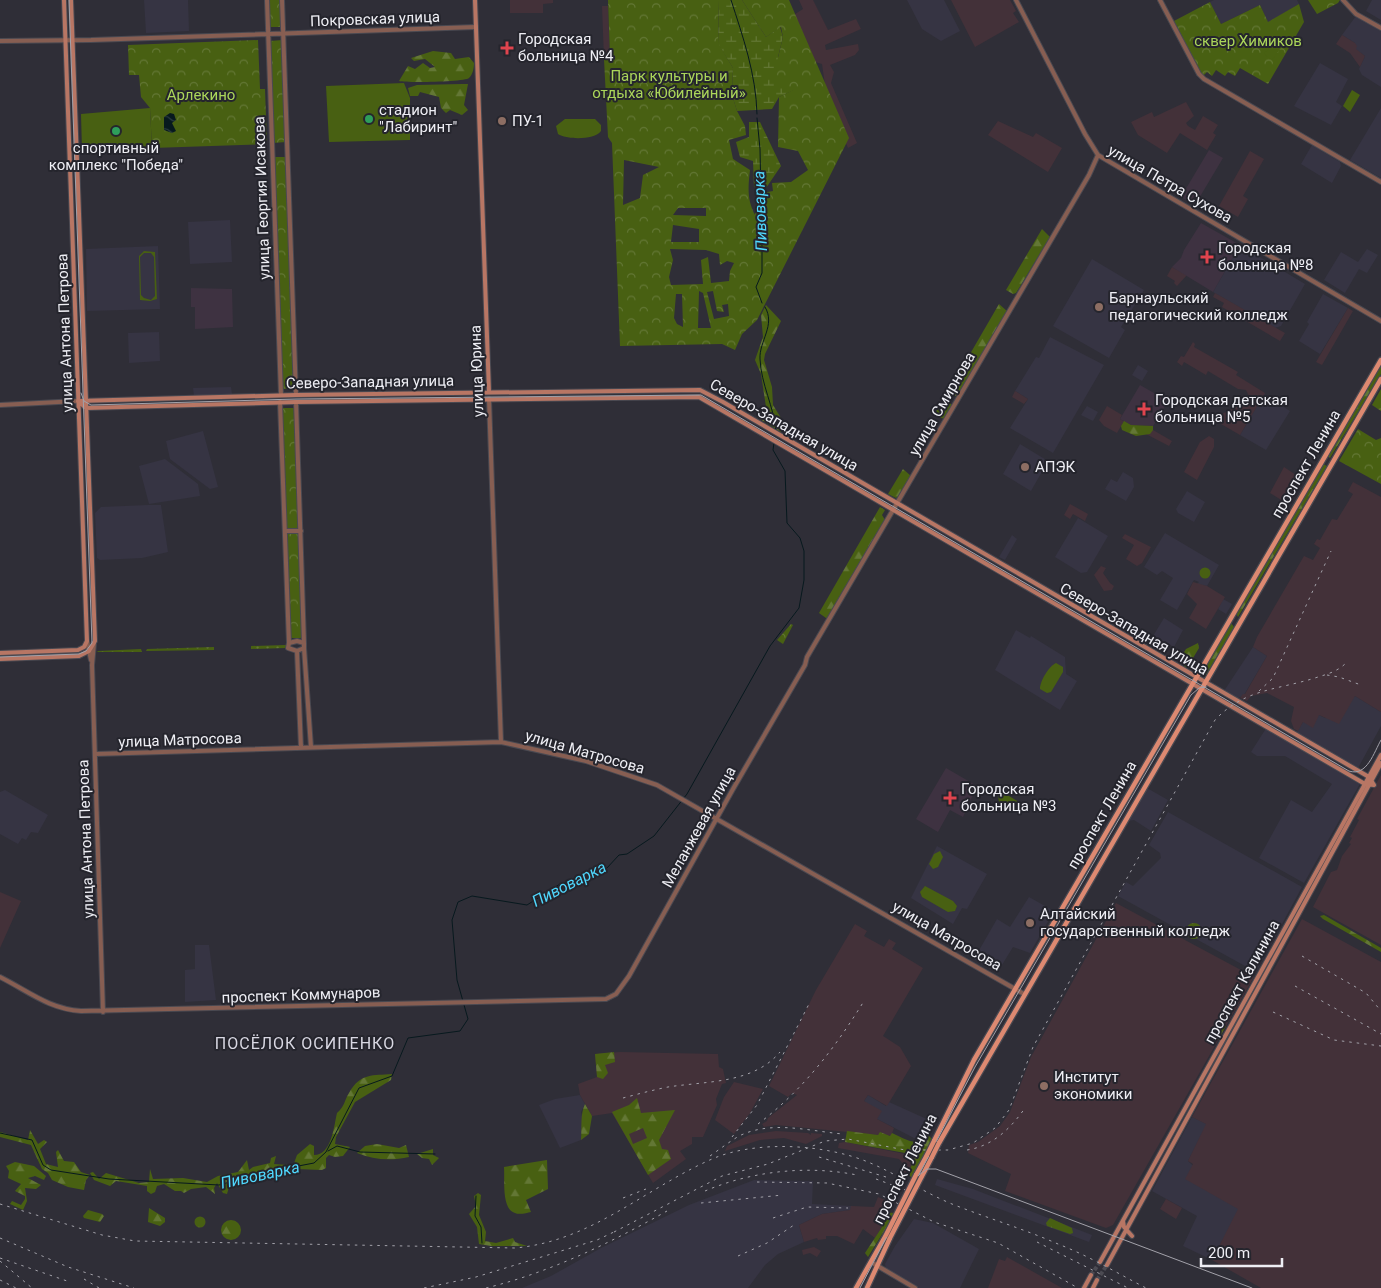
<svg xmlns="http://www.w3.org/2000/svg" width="1381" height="1288" viewBox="0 0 1381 1288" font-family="Roboto,sans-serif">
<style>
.built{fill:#363443}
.industrial{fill:#433139}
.medical{fill:#3e3241}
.grass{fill:url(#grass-dots)}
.forest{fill:url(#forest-firs);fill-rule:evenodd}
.wetland{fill:url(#wetland-marsh)}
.park{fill:url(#park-crowns);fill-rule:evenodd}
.pitch{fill:#486012;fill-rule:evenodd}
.water{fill:url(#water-waves)}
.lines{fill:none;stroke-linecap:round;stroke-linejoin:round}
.stream{stroke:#07191e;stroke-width:1}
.secondary-tunnel{stroke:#4c4b53;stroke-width:4;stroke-dasharray:4 2;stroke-linecap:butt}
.tertiary-casing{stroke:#4a4951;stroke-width:6}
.secondary-casing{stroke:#4a4951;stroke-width:6}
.primary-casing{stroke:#4a4951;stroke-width:7}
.tertiary{stroke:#875e52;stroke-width:4}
.secondary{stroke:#b87664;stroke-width:4}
.primary{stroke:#dd8971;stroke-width:4.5}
.tram{stroke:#a3a2aa;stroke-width:1}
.rail{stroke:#a3a2aa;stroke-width:1;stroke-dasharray:2.5 5;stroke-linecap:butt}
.primary-bridge-casing{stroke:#4a4951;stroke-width:7;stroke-linecap:butt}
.primary-bridge{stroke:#dd8971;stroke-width:4.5}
.health-dot{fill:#e0444e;stroke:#25252d;stroke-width:2}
.leisure-dot{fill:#2e9e5b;stroke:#25252d;stroke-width:2}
.education-dot{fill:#8d6e63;stroke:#25252d;stroke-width:2}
.labels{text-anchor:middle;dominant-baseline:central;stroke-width:4;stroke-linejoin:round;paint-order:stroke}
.street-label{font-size:15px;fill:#eeeef4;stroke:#25252d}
.poi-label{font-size:15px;fill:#eeeef4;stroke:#25252d;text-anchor:start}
.park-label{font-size:15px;fill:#abd65a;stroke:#25252d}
.water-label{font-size:16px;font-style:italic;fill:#50d9ff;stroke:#25252d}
.neighbourhood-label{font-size:16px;letter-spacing:1px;fill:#d9d8e3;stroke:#25252d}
</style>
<defs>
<pattern id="grass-dots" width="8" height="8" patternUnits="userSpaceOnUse" patternTransform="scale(1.25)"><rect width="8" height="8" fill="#486012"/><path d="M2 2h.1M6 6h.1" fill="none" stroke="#637735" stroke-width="1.8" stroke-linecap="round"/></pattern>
<pattern id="forest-firs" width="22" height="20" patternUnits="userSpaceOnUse" patternTransform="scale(1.25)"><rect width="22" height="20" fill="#486012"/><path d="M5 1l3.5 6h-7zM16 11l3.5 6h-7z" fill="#637735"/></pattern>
<pattern id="wetland-marsh" width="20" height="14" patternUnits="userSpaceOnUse" patternTransform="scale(1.25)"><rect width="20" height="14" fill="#486012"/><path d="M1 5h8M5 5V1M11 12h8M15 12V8" fill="none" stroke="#637735"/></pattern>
<pattern id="park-crowns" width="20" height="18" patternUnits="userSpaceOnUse" patternTransform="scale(1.25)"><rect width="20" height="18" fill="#486012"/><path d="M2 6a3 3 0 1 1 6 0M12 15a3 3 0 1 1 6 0" fill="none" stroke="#637735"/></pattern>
<pattern id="water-waves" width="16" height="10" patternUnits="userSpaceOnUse" patternTransform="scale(1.25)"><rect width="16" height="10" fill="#07191e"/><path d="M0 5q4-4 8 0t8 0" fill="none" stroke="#2b3b3f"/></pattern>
</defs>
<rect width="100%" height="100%" fill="#2f2e37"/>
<path class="built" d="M144,0H188L189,31L146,33Z
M907,0H944L960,31L941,41L922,29Z
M1214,0H1297L1299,4L1268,23L1260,5L1221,24L1210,2Z
M1372,0H1381V20L1366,11Z
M1356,16L1381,31V87L1362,75L1359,69L1365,56L1355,49V43L1342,35Z
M1320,63L1348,79L1336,102L1342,106L1331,125L1294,106Z
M1381,108V178L1350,160Z
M1312,145L1340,162L1341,166L1332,183L1301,164Z
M230,220L232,262L190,264L188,222Z
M1240,245L1305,284L1281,326L1275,328L1213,292Z
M158,246L160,309L87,311L86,249Z
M1367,249L1378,255L1367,273L1359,269L1345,293L1324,280L1341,252L1358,262Z
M1092,259L1144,290L1121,327L1125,330L1109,358L1053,326Z
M1323,294L1348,308L1320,354L1299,341L1309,324L1307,322Z
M159,332L160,361L129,363L128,333Z
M1050,337L1104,365L1053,453L1010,428L1028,399L1015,391L1036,357L1039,358Z
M1138,365L1148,371L1142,381L1132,375Z
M231,387L232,394L194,396L193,388Z
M1264,394L1290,411L1266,450L1240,435Z
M1087,406L1098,412L1093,421L1081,415Z
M203,431L218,487L210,489L170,459L166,441Z
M1020,444L1048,461L1031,491L1003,474Z
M165,459L198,484L200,496L149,504L139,466Z
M1123,472L1133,478L1134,487L1126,501L1105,489L1111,479L1117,482Z
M1298,472L1306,477L1297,491L1289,486Z
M1187,491L1205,502L1194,522L1178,513L1176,509Z
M148,505H161L168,552L142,558L100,560L97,558L95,513L101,507Z
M1078,518L1108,536L1087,572L1081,573L1055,557Z
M1165,533L1219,565L1207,586L1197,584L1199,582L1194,580L1177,610L1160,600L1173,578L1162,571L1157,575L1144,567Z
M1012,535L1017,539L1005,560L999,557Z
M1223,599L1232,604L1226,614L1218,609Z
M1164,618L1183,630L1174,647L1153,636Z
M1016,630L1030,638L1031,636L1065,657L1066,674L1077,681L1060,710L995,670Z
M1253,647L1267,656L1244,695L1237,699L1224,691Z
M1355,696L1381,712V726L1358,768L1296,733L1303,722L1319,715L1325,718Z
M1265,730H1269L1361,782L1304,883L1259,858L1291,800L1312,812L1332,784L1285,756H1257L1251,752Z
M1147,788L1168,800L1151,831L1134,820L1128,821Z
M5,790L48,815L38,833L31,832L26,840L22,838L18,844L0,834V792Z
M1168,812L1302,887L1256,972L1118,896L1126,882L1133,886L1161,858L1160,853L1149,845Z
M937,846L987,874L967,909L962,908L953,924L911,898Z
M1029,897L1054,911L1030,953L1013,947L997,973L974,959L997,919L1010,927Z
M195,945H209L216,1000L185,1002V970L195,969Z
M580,1095L585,1104L581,1112L583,1119L581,1140L560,1148L539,1105L555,1099Z
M868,1095L886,1106L889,1102L931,1121L925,1133L919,1138H914L877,1119L864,1101Z
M1192,1117L1207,1124L1188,1161L1239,1209L1212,1260L1183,1246L1197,1216L1152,1191Z
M937,1179L973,1189L1092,1235L1089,1242L935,1185Z
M754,1180L813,1181L812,1204L851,1206V1210L822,1214L799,1225L804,1242L778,1254L765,1265L748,1288H522L551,1276L601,1248L689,1205Z
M914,1219L933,1223L979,1249L960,1288H918L886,1270L885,1264L895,1246Z"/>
<path class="industrial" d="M510,0H553V3L543,4V13H510Z
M799,0H813L828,30L856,19L861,29L825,45L826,50L858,44L859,50L855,55L830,65L834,72L831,83L857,143L848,148L827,99L822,64L804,59L792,16L803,9Z
M951,0H1010L1016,11L1013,13L1019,22L975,47Z
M602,6H608L610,58L604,59Z
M1342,35L1355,43L1357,46L1356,49L1365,56L1360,67L1350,53L1336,44Z
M1186,102L1194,116L1186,123L1188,126L1195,130L1203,116L1218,125L1213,133L1216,135L1207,150L1180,133L1167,153L1138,135L1131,122L1152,112L1154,117Z
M998,121L1033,137L1036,133L1062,148L1048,172L988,135Z
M1250,151L1264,159L1243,196L1248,199L1238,217L1219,206Z
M1172,267L1187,275L1177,286L1174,283L1175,281L1167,276Z
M1215,293L1285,333L1280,341L1222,307L1224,303L1213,297Z
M1348,308L1353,311L1322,365L1316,362Z
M1193,342L1195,344L1194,347L1238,372L1236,375L1265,393L1240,435L1214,420L1216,417L1248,401L1250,398L1246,390L1238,389L1208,371L1206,375L1184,362L1182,366L1177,362L1181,356L1184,357Z
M1015,391L1028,399L1024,404L1012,397Z
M1107,406L1122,415L1120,419L1124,421L1117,433L1104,426L1099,420Z
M1153,426V430L1172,441L1169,446L1146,434Z
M1209,436L1214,439V447L1197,480L1184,472L1200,442Z
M1284,467L1296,475L1283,501L1270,493Z
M1353,482L1381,497V712L1355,696L1339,724L1319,715L1313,728L1303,722L1298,731L1294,729L1291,721L1294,707L1267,693L1251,696L1247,701L1240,698L1243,694H1245L1267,656L1253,647L1257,637L1304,556L1313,560L1320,548L1314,544L1317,539L1320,540L1332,519L1337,520L1353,494L1348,491Z
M1070,504L1088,514L1085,521L1073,514L1070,519L1064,515Z
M1125,534L1151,547L1142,563L1137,566L1126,559L1134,545L1122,538Z
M1101,566L1106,568L1103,573L1110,583L1114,586L1112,590L1104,591L1094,575Z
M1193,582L1207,586L1225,597L1206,629L1189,618L1197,604L1187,594Z
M1381,775V945L1313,907L1331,872L1337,870L1342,856L1351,844L1349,843L1352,838L1350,837L1359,820L1357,819Z
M0,892L21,901L0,948Z
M1116,903L1254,977L1113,1225L1106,1228L1005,1191L1011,1174L968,1153L969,1145L978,1142L1000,1126L1010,1112L1031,1057Z
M1302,919L1381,962V1288H1261L1212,1260L1238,1209L1185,1179L1193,1164L1188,1161L1206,1124L1192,1117Z
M855,924L867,931L864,936L884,947L889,939L896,943L892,949L923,968L883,1036L900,1047L911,1066L887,1106L868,1095L864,1101L882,1111L877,1119L894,1128L891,1136L880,1133L878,1135L776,1125L764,1127L762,1124L767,1121L768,1118L797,1095L792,1093L788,1097L769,1086L816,990Z
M620,1052L718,1054L719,1067L723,1069L726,1083L722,1084L716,1099L717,1105L703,1137H692V1144L680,1151L686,1159L653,1183L612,1113L592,1116L580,1095L578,1084L597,1077L595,1054Z
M734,1082L763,1089L750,1113L734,1134L715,1120L724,1097Z
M776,1131L808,1133L811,1135V1133L822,1134V1136L806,1144L784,1138L760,1140L725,1151L727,1146L749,1135Z
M845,1142L905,1154L916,1155L908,1174L902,1172L904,1165L899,1159L838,1148L839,1143Z
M878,1197L893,1203L889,1212H881L882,1227L875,1238L863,1229L854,1244L837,1236H826V1239L818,1240L817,1238L804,1242L799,1225L822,1214L850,1210L851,1206L874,1207Z
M1166,1199L1182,1208L1176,1219L1160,1209Z
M814,1247L821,1251L817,1257L810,1253L803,1255L802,1250Z
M1007,1257L1062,1288H988L999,1259L1005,1261Z"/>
<path class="medical" d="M1209,150L1223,158L1195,205L1181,197Z
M1201,223L1240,245L1213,292L1172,267L1181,258L1184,250Z
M191,288L232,289L233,327L195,329V307H191Z
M1140,385L1168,401L1153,426L1131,425L1120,419Z
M946,768L977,786L963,817L950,810L938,832L916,819Z"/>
<path class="grass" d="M286,645V648L251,649V646Z
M214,647V650L146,651L147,649Z
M141,649L142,652H97L98,651Z
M1186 931a8 8 0 1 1 16 0a8 8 0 1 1-16 0Z
M1215,1024L1226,1026L1218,1040L1209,1035Z"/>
<path class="forest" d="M433,51L451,53L455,59L469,57L474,63C474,68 473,74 469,78C465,82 406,83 399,81L408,66L415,69L423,63L430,68L435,67L425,59L414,61L411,58Z
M462,84H468L464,105L468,110L462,115L450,110L446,113L441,108L439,97L420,92L418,96H410L408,88L417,85Z
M1042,229L1050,237L1016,293L1013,294L1006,290Z
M999,304L1008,312L958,394L955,396L948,392Z
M766,305L781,321L765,354L764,360L772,387L773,405L781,418V432L757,417L762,409L766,407L761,374L755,360L763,337L761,315Z
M1381,363V374L1330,458L1328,455Z
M944,398L952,405L944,419L934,415Z
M1124,421L1131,425L1153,426V430L1150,434L1136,436L1122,430L1121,426Z
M1323,464L1327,466L1238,617L1236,613Z
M903,469L911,476L898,497L896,498L888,494Z
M880,507L885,510L882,515L885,520L829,617L826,618L819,613Z
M1231,623L1234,627L1206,675L1201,672Z
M1198,643L1199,648L1193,658L1188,657L1192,662L1186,668L1179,660L1186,649Z
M1324,915L1381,948V952L1323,919L1320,916Z
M614,1052L615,1062L605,1065L608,1073L603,1079L597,1077L595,1054Z
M392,1074L391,1080L355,1102L336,1137L335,1144L350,1147L343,1156L335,1157L329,1155L326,1158V1168L322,1170L296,1169L293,1166L297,1155L310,1144L314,1146V1155C332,1155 334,1125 337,1113C345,1106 344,1101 349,1093C361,1072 373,1076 392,1074Z
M637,1098L641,1113L675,1110L659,1140L662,1149L668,1150L671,1159L648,1175L612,1112L629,1105ZM643,1128L647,1138L633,1144L629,1134Z
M585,1104L592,1116L589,1134L581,1140C582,1128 580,1114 585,1104Z
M30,1130L38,1144L44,1140L47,1142L40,1149L46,1164L58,1167L56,1152L58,1150L64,1161L74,1162L81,1172L90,1175L86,1180L84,1190L68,1187L52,1180L48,1173L42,1169L31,1145L0,1137V1132L28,1140Z
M847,1131L878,1135L880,1132L890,1136L892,1133C908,1140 914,1147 929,1136L932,1139L913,1177H911L908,1174L916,1155L845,1142Z
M377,1144L399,1148L406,1145L409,1157C391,1161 374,1160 357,1153L365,1146Z
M433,1149V1155L439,1158L432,1165L429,1159L422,1158L417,1154Z
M276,1156L274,1164L288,1165L272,1169L261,1178L257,1176L254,1182L250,1180L247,1184L243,1180L235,1188L229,1187L227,1194L223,1193L217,1183L214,1188L215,1194L206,1187L191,1189L184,1193L181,1191H175L164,1184L157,1186L155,1192L151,1194L147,1191V1186L116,1181L110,1186L94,1180L90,1173L93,1172L99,1179L106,1173L139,1183L149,1182L150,1169L153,1179L183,1178L207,1182L218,1176L238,1172L247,1160L249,1170L253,1167L270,1163L271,1158Z
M547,1160L548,1189L526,1200L531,1212C527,1213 519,1215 515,1213C501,1209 505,1179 504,1167Z
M15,1162L34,1166L46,1176L44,1180L35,1176L28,1178L41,1185L36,1189L25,1188L27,1201L23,1210L10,1204L12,1201L21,1205L25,1199V1196L15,1191L21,1184L8,1178L9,1171L6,1166Z
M478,1193L481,1195L479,1215L486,1232L485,1241L496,1243L513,1238L515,1242L527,1246H491L479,1244L477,1227L469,1214L476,1206L474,1196Z
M149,1208L165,1218V1222L160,1226L148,1222Z
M88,1210L102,1214L104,1216L100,1222L84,1218L83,1216Z
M881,1212L895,1213L868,1257L865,1253L882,1227L877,1219Z
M194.5 1222a5.5 5.5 0 1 1 11 0a5.5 5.5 0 1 1-11 0Z
M1050,1218L1072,1228L1073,1233L1070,1234L1047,1226L1046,1223Z
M221 1230a10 10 0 1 1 20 0a10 10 0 1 1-20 0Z"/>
<path class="wetland" d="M719,0H742L766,37L780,27L783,37L778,57L794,90L779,97L772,109L737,111L732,95L733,68L718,44Z
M749,122H760L781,166L766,188L754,187L753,161L740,157L736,142L749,137Z"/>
<path class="park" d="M268,0H281L282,27H269Z
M608,0H719L718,43L733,68L732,95L737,111L745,126L746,135L729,140L733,159L750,170C748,187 747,200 755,215L757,194L773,191L772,183L791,182L808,170L798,151L778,147L779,97L793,90L772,82L783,37L781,27L766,37L742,0H789L849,138L757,320L742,334L735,350L722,344L620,346L612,143L608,137L604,59L610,58ZM624,160L659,167L643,175L640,198L623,205ZM678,208H706V216L673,215ZM673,225L699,229V242H671ZM670,249L706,250L719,254L720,265L727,261L734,263L730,271L729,281L711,283L708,257L701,260L703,284L671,285L669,277L673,260ZM699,291L703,293L711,328H698ZM713,291L717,311L724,312L722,305L728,304L729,316L714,319L707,292ZM676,294H682L683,327L677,324L674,318Z
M1308,0H1340L1338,3L1317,14Z
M1210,2L1221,24L1260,5L1268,22L1299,4L1304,22L1268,84L1240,68L1235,76L1228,72L1225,76L1216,70L1212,76L1207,72L1203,76L1201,74L1174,21Z
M258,40L260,89H265L267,144L152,148L150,108L141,97L139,75H129L128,45Z
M283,40L286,142L273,143L270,41Z
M274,157H286L294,388L282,389Z
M1381,389V411L1372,405Z
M282,408H295L303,638H290Z
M1358,429L1376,440L1381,438V484L1339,461Z
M791,624L793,625L783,644L777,640Z"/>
<path class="pitch" d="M1276,39L1283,45L1272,60L1264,54Z
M404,83L410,98V140L329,142L326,86Z
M1352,90L1360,95L1350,112L1343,106Z
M150,108L152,148L82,151L81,114Z
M565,119H595L601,125V131C595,140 567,140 558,134L556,126Z
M144,251L155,252L157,299L150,301L140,300L139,256ZM144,253H151L154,257L155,296L151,300L144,298L141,295L140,257Z
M1199.5 573a5.5 5.5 0 1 1 11 0a5.5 5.5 0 1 1-11 0Z
M1056,663L1063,667V672L1051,692L1047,693L1040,689C1040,681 1049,666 1056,663Z
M1004,793L1022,804V810L1017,812L999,802L998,796Z
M940,851L943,857L938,867L933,869L929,864L934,854Z
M925,886L953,901L957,906L955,911L948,912L922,897L920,892Z"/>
<path class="water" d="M170,113L174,114L176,120L172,123L176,131L172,133L164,130V117Z"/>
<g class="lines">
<path class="stream" d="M731,0C743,37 756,74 757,114
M757,118L760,149L762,248V273L756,287L762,303
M765,307C776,325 759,341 760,359C761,384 774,407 776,431
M0,1133L32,1140L43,1165L51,1170L109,1179L219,1185L267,1172L314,1163L326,1152L359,1088L392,1076L408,1038L460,1031L468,1019L457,980L452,920L458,902L472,896L527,905L560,884L606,869L619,855L627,854L654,836L687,794L770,646L799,608L804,580V551L800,538L787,523L785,471L773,450L774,443
M328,1151L337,1146L360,1152L435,1154
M476,1196L475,1216L481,1227L482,1243"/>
<path class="secondary-tunnel" d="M1091,1275L1100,1262
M1097,1280L1107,1265"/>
<g class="tertiary-casing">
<path id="tertiary" d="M267,0L281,395
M282,0L296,395
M1016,0L1085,134L1098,155L1381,321
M1160,0L1199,74L1204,79L1381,182
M1343,0L1356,14L1381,28
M0,41L91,40L476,27
M489,399L501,742
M280,402L289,643
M296,402L304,643
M0,405L78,401
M285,531H301
M87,641L91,660
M297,641L304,643V648L297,651L288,648L289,643Z
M94,643L92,665L103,1012
M304,648L311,747
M297,651L301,748
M95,754L501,742L586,761L657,785L1024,994
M0,977C28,991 49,1009 81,1011L606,999L616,994L629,976L733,789L805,665L807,657L1089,175L1098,155
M871,1262L915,1288"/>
</g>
<g class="secondary-casing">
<path id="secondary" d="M475,0L489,392
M78,401L296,395L700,390L723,402L1369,777L1374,785
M78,401L86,408L296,402L699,397L1353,777L1365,784L1374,785
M0,653L78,650L84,647L87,641L64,0
M0,659L79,656L89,651L95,641L71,0
M1123,1221L1124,1227L1132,1236
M1100,1262L1381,755
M1107,1265L1381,763
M1084,1288L1091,1275
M1093,1288L1097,1280"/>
</g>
<g class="primary-casing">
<path id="primary" d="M934,1141L974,1060L1381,360
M939,1143L1381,379
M916,1175L927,1155
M921,1178L932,1157
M856,1288L886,1235
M867,1288L890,1238"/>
</g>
<use href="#tertiary" class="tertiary"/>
<use href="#secondary" class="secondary"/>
<use href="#primary" class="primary"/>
<path class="tram" d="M81,393L84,401L91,405L296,399L701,395L1349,771C1367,777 1374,752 1381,740
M0,657L79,654L86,651L92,643L69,0
M919,1175L927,1169H936L1252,1288
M860,1288L975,1067L1191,695L1199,688L1206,687"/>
<path class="rail" d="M1327,675L1339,677L1361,685
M1259,691L1273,678L1331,551
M1302,956L1366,993L1381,1011
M1295,986L1381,1034
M1273,1012L1334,1040L1381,1046
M623,1098C638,1094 653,1090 668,1087C706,1081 753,1084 780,1052
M758,1124C803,1090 835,1048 864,1001
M732,1137L757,1105L810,1002
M967,1150C993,1146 1011,1128 1025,1108
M710,1156C720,1149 729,1142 739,1136C772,1120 808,1131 843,1134
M819,1157L886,1177
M876,1179L911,1192
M757,1182L827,1183L879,1194L934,1222L998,1243L1078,1288
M705,1191C752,1171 807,1165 857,1175
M623,1198L646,1189
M701,1203L783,1195
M0,1204L102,1235L135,1241L515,1248C592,1241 644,1189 712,1159C756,1140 824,1144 868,1162C897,1174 923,1192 952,1204C987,1218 1024,1229 1058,1244C1089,1256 1117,1273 1146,1288
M773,1218L807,1207L848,1208
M614,1232L722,1176L768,1164L825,1141L848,1139L905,1150H948L973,1143L995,1128L1009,1110L1033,1047L1215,720C1245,688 1279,690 1318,677C1328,674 1338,671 1346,663
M0,1238L68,1267L134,1288
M1037,1242L1128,1288
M738,1256L767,1243L794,1225
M0,1258L70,1282
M0,1261L32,1288
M84,1279L99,1288
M0,1280L16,1288
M424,1288L476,1277L597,1240L616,1231
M486,1288C551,1272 610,1243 667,1211"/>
<g class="primary-bridge-casing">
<path id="primary-bridge" d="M927,1155L934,1141
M932,1157L939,1143
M886,1235L916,1175
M890,1238L921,1178"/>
</g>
<use href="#primary-bridge" class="primary-bridge"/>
</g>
<g class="health-dot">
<path d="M504.5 40.5h5v5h5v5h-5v5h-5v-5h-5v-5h5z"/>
<path d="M1204.5 249.5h5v5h5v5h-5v5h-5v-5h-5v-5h5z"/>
<path d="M1141.5 401.5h5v5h5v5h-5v5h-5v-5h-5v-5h5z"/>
<path d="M947.5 790.5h5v5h5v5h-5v5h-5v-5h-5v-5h5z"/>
</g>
<g class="leisure-dot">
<circle cx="369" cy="119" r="5"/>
<circle cx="116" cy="131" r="5"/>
</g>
<g class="education-dot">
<circle cx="502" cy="121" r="5"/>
<circle cx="1099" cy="307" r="5"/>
<circle cx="1025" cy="467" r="5"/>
<circle cx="1030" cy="923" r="5"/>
<circle cx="1044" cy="1086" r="5"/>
</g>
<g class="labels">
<g class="street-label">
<text transform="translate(375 19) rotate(-2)">Покровская улица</text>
<text transform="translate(1170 184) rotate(30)">улица Петра Сухова</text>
<text transform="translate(262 198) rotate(-92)">улица Георгия Исакова</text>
<text transform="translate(65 333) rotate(-92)">улица Антона Петрова</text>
<text transform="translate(477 371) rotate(-92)">улица Юрина</text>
<text transform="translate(370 382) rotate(-1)">Северо-Западная улица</text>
<text transform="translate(942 404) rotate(-60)">улица Смирнова</text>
<text transform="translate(784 425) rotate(30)">Северо-Западная улица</text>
<text transform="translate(1306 464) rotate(-60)">проспект Ленина</text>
<text transform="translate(1134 629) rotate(30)">Северо-Западная улица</text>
<text transform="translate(180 740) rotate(-2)">улица Матросова</text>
<text transform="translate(585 752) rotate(16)">улица Матросова</text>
<text transform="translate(1102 815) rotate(-60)">проспект Ленина</text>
<text transform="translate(699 827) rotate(-61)">Меланжевая улица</text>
<text transform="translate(86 839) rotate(-92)">улица Антона Петрова</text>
<text transform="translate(947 936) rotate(30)">улица Матросова</text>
<text transform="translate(1242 982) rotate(-61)">проспект Калинина</text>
<text transform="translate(301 995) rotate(-2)">проспект Коммунаров</text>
<text transform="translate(905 1169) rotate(-63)">проспект Ленина</text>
</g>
<g class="poi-label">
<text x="518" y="39">Городская<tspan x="518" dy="17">больница №4</tspan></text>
<text x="379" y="110">стадион<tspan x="379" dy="17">"Лабиринт"</tspan></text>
<text x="512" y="121">ПУ-1</text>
<text x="116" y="148" text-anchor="middle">спортивный<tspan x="116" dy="17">комплекс "Победа"</tspan></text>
<text x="1218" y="248">Городская<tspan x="1218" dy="17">больница №8</tspan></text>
<text x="1109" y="298">Барнаульский<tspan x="1109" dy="17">педагогический колледж</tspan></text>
<text x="1155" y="400">Городская детская<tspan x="1155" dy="17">больница №5</tspan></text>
<text x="1035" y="467">АПЭК</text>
<text x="961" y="789">Городская<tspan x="961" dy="17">больница №3</tspan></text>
<text x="1040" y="914">Алтайский<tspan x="1040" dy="17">государственный колледж</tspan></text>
<text x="1054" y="1077">Институт<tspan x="1054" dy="17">экономики</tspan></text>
</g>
<g class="park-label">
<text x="1248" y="41">сквер Химиков</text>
<text x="669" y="76">Парк культуры и<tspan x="669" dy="17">отдыха «Юбилейный»</tspan></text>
<text x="201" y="95">Арлекино</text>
</g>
<g class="water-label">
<text transform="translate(760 211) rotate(-92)">Пивоварка</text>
<text transform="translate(569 884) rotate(-27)">Пивоварка</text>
<text transform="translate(260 1175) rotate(-12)">Пивоварка</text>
</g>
<g class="neighbourhood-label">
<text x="305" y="1043">ПОСЁЛОК ОСИПЕНКО</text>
</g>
</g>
<path d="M1201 1258v8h81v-8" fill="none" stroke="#eeeef4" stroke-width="2.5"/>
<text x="1208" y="1258" font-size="15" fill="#eeeef4" stroke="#25252d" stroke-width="4" paint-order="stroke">200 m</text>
</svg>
